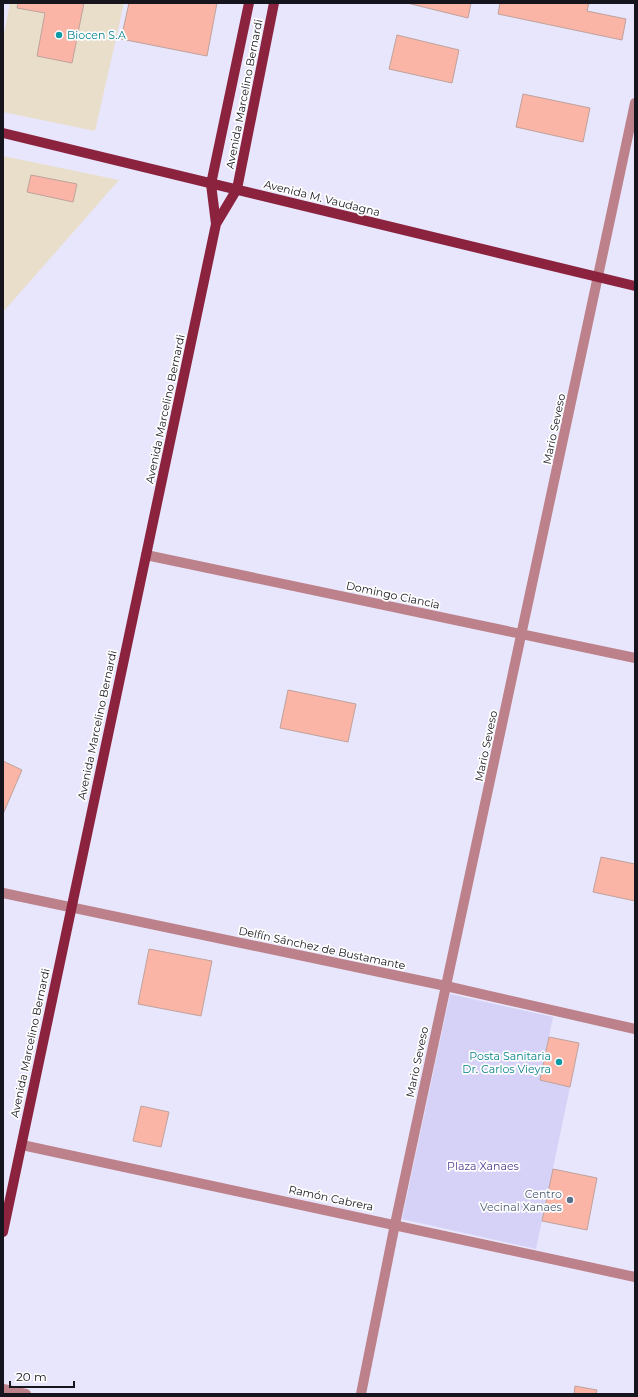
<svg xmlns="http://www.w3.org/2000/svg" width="638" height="1397" viewBox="0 0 638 1397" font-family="Montserrat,sans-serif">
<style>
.industrial{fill:#e8dec9}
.green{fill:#d5d1f7}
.building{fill:#fab5a7;stroke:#c0a29c}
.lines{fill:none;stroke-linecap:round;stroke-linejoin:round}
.minor{stroke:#bc818a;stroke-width:10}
.major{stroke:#8b233f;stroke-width:10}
.culture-dot{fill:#0f9aa8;stroke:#fff;stroke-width:1.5}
.service-dot{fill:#5c6f8a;stroke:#fff;stroke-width:1.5}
.labels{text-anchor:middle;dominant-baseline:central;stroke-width:3.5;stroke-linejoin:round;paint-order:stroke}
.culture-label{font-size:11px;fill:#0d838f;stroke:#fff;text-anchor:start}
.street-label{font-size:11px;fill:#16151e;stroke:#fff}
.park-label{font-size:11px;fill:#513c91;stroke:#fff}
.service-label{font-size:11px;fill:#4e5e75;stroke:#fff;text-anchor:end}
</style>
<rect width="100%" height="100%" fill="#e8e6fc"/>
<path class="industrial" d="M10,3H124L95,131L3,112V40Z
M3,156L119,180L3,312Z"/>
<path class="green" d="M450,994L553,1017L540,1080L570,1087L536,1249L402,1219Z"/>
<path class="building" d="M18,3H84L72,63L37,56L45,13L17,8Z
M129,3H217L207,56L121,39Z
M407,3H471L468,18Z
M500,3H589L587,11L626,19L622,40L498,14Z
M397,35L459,50L452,83L389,69Z
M523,94L590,108L583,142L516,127Z
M31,175L77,184L73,202L27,192Z
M288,690L356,704L348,742L280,728Z
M3,761L22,770L3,814Z
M601,857L635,864V901L593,892Z
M149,949L212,961L201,1016L138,1004Z
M549,1037L579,1043L570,1087L540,1080Z
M141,1106L169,1112L161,1147L133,1141Z
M553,1169L597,1178L587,1230L542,1221Z
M575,1386L597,1390L596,1394H574Z"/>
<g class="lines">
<path class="minor" d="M146,555L635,658
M3,893L446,986L635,1029
M22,1145L635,1277
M3,1389L26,1394
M361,1394L395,1224L635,103"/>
<path class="major" d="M3,133L635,286
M216,224L211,184L249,3
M3,1232L216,224L237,189L274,3"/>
</g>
<g class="culture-dot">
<circle cx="59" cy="35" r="4"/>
<circle cx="559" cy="1062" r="4"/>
</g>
<circle class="service-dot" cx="570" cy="1200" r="4"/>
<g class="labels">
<g class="culture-label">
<text x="67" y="35">Biocen S.A</text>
<text x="551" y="1056" text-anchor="end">Posta Sanitaria<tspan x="551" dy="13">Dr. Carlos Vieyra</tspan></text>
</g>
<g class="street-label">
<text transform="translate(244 94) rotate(-79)">Avenida Marcelino Bernardi</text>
<text transform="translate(322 198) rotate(14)">Avenida M. Vaudagna</text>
<text transform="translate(165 409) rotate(-78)">Avenida Marcelino Bernardi</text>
<text transform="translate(554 429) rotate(-78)">Mario Seveso</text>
<text transform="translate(393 595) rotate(12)">Domingo Ciancia</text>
<text transform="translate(97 725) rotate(-78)">Avenida Marcelino Bernardi</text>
<text transform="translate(486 746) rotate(-78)">Mario Seveso</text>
<text transform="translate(322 948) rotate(12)">Delfín Sánchez de Bustamante</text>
<text transform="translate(30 1043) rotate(-78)">Avenida Marcelino Bernardi</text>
<text transform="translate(417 1062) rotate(-78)">Mario Seveso</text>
<text transform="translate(331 1198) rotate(12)">Ramón Cabrera</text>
</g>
<g class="park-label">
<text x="483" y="1166">Plaza Xanaes</text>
</g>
<g class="service-label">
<text x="562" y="1194">Centro<tspan x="562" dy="13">Vecinal Xanaes</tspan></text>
</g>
</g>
<rect width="638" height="1397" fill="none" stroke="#16151e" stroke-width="8"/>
<path d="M10 1381v6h64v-6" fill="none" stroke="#16151e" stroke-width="2"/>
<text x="16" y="1381" font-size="12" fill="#16151e" stroke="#ffffff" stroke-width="3" paint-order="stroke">20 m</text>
</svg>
